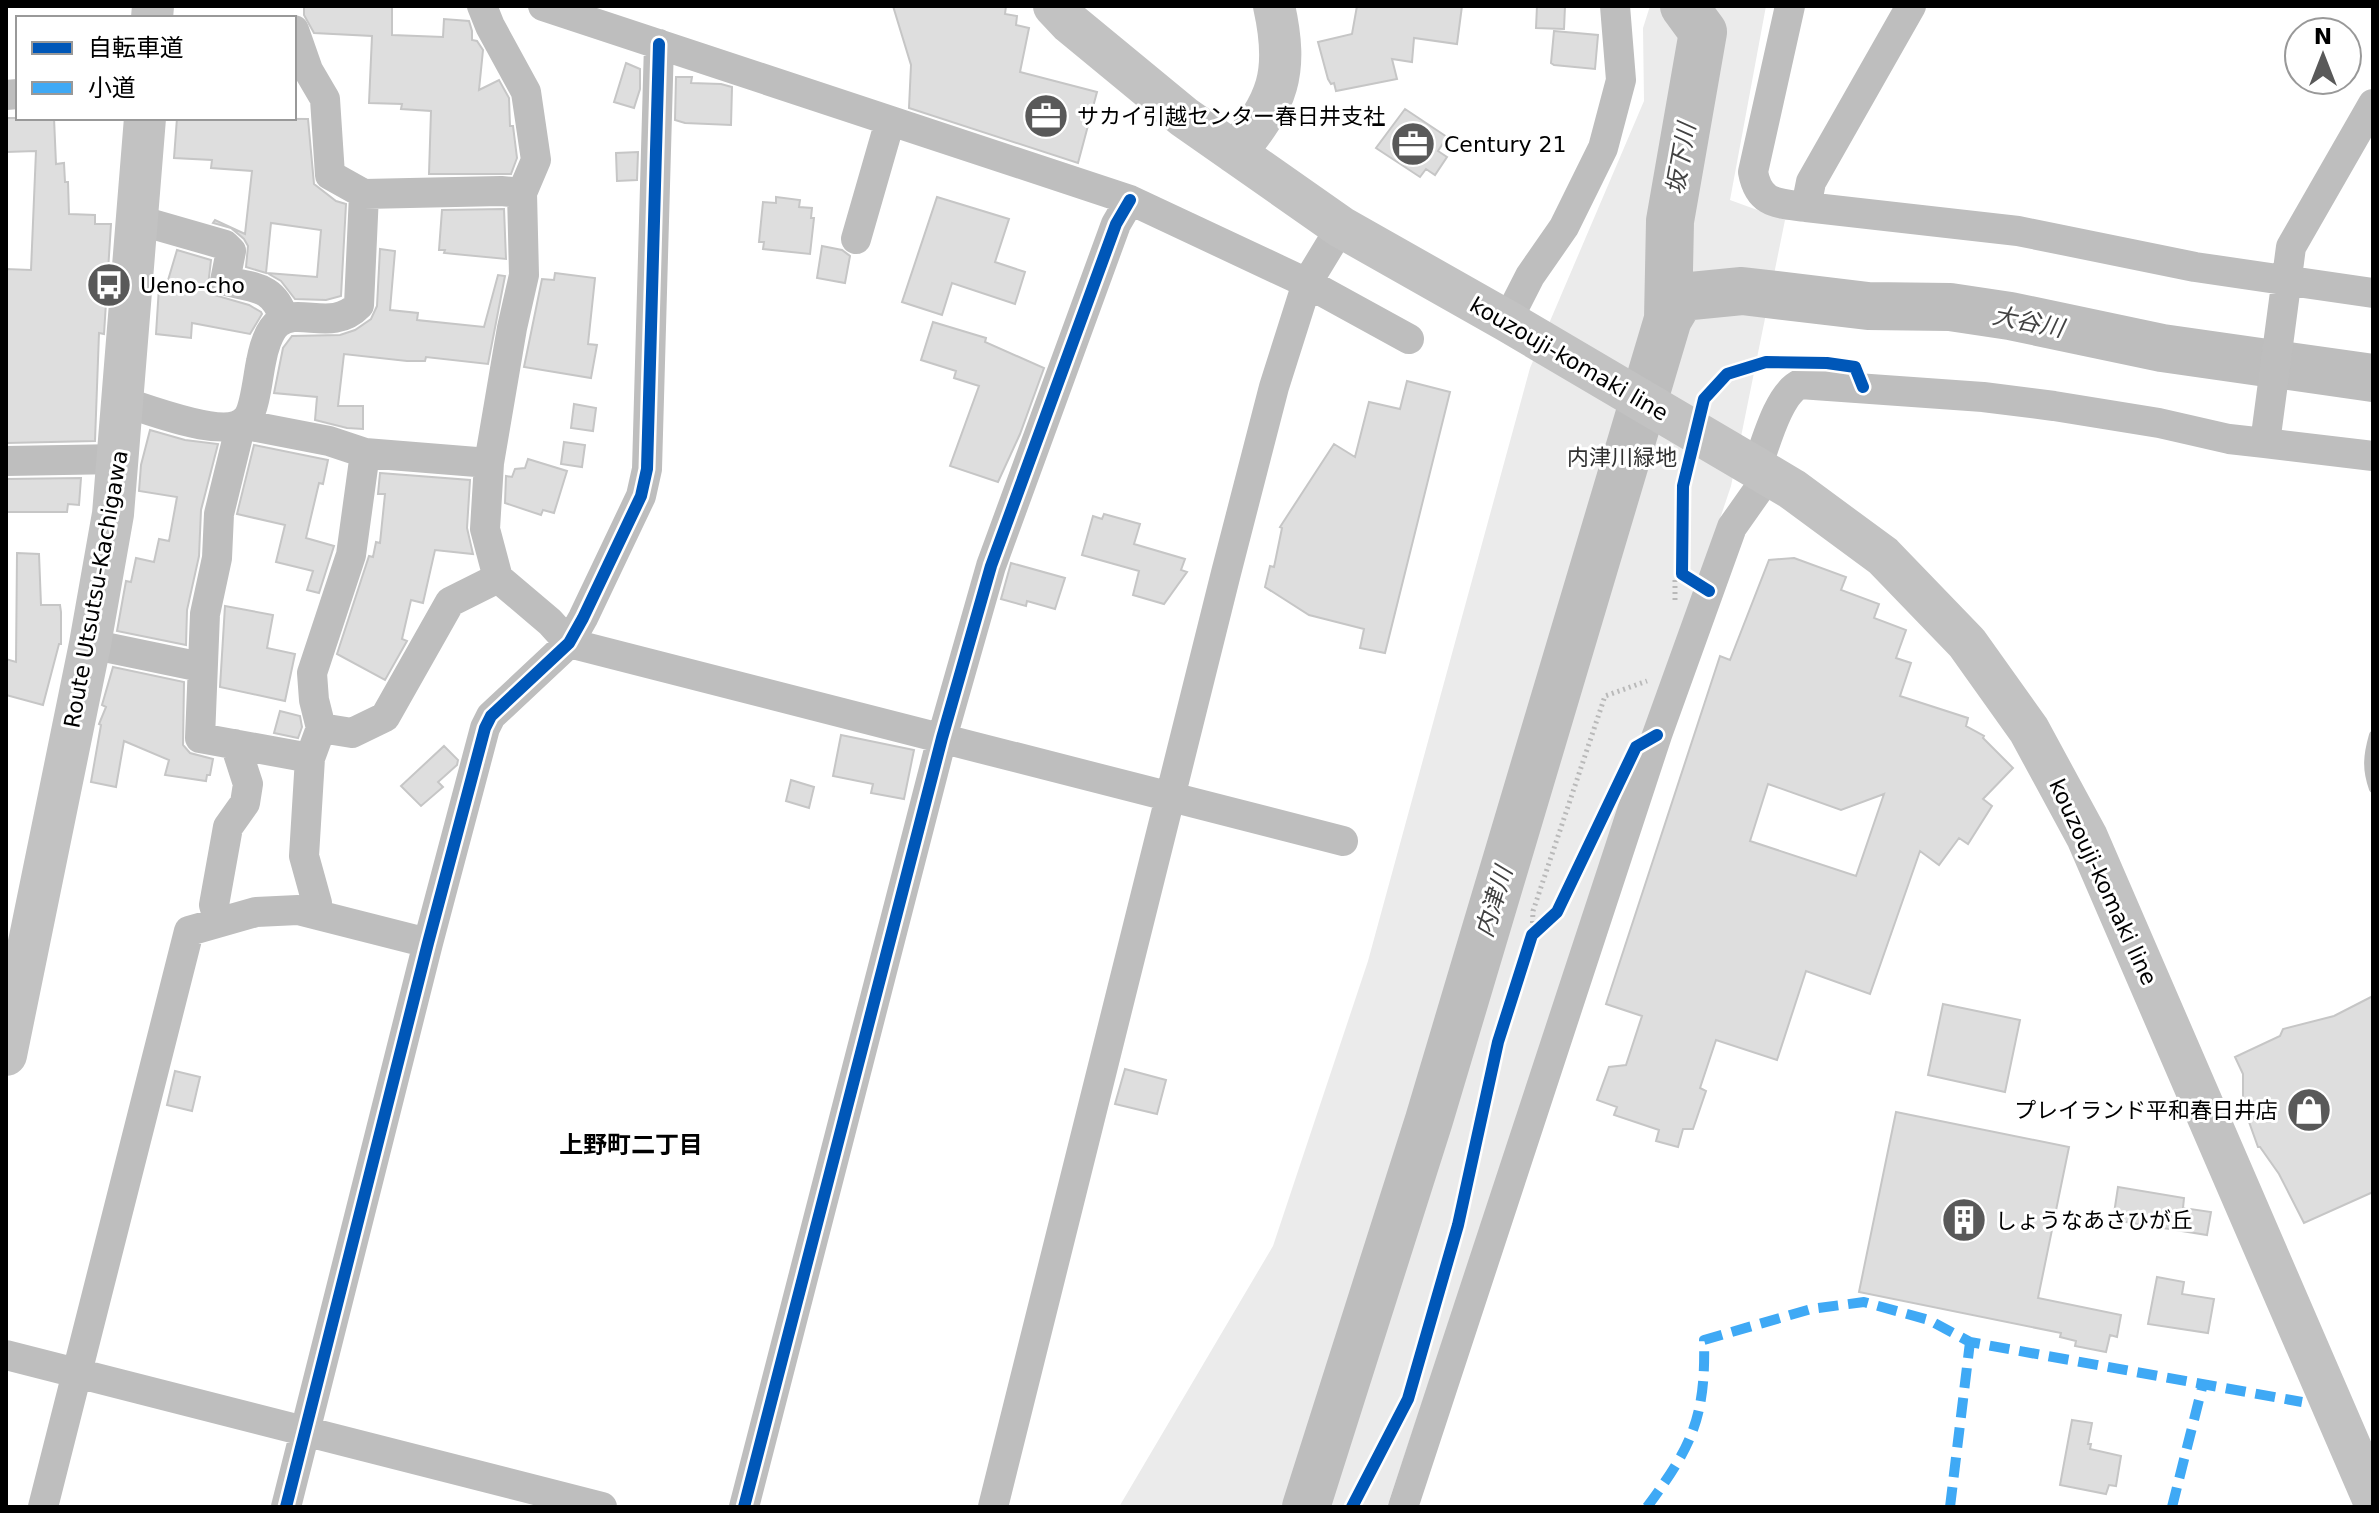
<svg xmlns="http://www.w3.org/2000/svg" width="2379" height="1513" viewBox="0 0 2379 1513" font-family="'DejaVu Sans','Noto Sans JP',sans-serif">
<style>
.green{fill:#ebebeb}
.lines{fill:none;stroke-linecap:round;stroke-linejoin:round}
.stream{stroke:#bdbdbd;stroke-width:8}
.river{stroke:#bdbdbd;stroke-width:48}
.building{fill:#dedede;stroke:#c6c6c6;stroke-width:2;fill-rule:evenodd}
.path{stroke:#b9b9b9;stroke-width:5;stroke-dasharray:2 4;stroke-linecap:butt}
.street{stroke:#bebebe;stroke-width:30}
.secondary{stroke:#c2c2c2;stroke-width:42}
.quiet{stroke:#3fa9f5;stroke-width:10;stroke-dasharray:20 10;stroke-linecap:butt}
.cycleway-casing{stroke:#fff;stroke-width:17}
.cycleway{stroke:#0057b8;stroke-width:12}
.labels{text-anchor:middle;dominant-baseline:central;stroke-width:6;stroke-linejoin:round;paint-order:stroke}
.poi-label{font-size:22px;fill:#000;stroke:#fff;text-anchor:start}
.street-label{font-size:22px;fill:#000;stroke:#fff}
.park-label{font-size:22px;fill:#313131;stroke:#fff}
.water-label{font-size:24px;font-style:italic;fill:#424242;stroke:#fff}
.neighbourhood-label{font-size:24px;font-weight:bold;fill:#000;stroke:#fff}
</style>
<rect width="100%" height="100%" fill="#fff"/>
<path class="green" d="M1650,6H1766L1730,200L1785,220L1731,486L1387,1507H1119L1273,1246L1368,961L1530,368L1644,101L1643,28Z"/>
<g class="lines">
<path class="stream" d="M2373,735C2367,756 2366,769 2373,789"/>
<path class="river" d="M1668,319L1670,221L1703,32L1684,6
M1306,1507L1429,1120L1668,319L1681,297L1742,291L1868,306L1950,307L2010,316L2162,348L2373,378"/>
</g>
<path class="building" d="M304,6H392V35L443,37L444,19L469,21L472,31V40L477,41L483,50L479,90L499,80L509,98L510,126H513L517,158L511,174H429L431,111L401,109L402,104L369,103L372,36L314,33L304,15Z
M893,6H1006L1005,14L1017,16L1016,25L1029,28L1020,72L1097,92L1078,163L909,108L911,65Z
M1357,6H1462L1457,44L1414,38L1412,62L1392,59L1397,79L1336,91L1334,83L1331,84L1328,79L1318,42L1352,34Z
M1537,6H1565L1564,29L1536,28Z
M1554,31L1598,35L1595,69L1554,65L1551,63Z
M626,63L640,69V89L634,108L614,102Z
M676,77H692L691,83L721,84L732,87L731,125L685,123L675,120Z
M1405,109L1447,137L1438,151L1447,157L1435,175L1426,169L1420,177L1376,148Z
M6,118H54L56,164L64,163L65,182H68L69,214L95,215V224H111L104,334L99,333L95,441L7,443L6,269L31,270L36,151L6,152Z
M177,118L308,119L314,184L336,201L346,204L341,296L326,300L295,299L281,281L267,273L317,277L321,230L271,223L266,273L246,267L248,246L244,239L231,228L213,223L215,220L245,234L252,171L211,168L212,160L174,158Z
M638,152L637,180L617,181L616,153Z
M776,197L800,200L799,207L812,208L811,218H814L810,254L763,249L764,242H759L763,202L776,203Z
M937,197L1009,219L995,262L1025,272L1015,304L952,283L942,315L902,302Z
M504,209L506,259L444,253L445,250H439L442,210Z
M822,246L842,250L850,256L845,283L817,278Z
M380,249L395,251L390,310L418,313L417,320L484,327L498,275L505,276L488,364L426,357L425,361H407L344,354L338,406H363V429L347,428L315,420L317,397L274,393L283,348L292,336L340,335L355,330L371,319L377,306Z
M177,250L211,260L208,286L214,295L249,305L261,312L262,314L250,334L192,323L191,338L156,334L159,287H166Z
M555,273L595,278L588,344L597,345L591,378L524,367L542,279L554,280Z
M933,322L986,338L985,342L1044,368L1020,434L998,482L950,466L979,386L954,378L956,371L921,360Z
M1407,381L1450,392L1385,653L1360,648L1364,629L1309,615L1265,587L1270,566L1274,567L1282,528L1280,527L1334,444L1355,457L1369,402L1400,409Z
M574,404L596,408L593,431L571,428Z
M150,430L185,440L218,444L201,510L199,556L187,610L186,645L117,631L126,581L131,582L136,558L154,562L159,539L169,541L177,497L139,491L141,465Z
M564,442L585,445L582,467L561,464Z
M254,445L328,460L323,484L319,483L306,538L334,546L319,593L307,590L313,571L276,562L285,525L237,514Z
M528,459L567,471L554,513L543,510L541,515L505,503L506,476L512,477L515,469L525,468Z
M380,473L470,480L467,528L473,554L435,550L423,603L411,600L402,639L407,641L385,680L337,654L369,556L373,557L376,542L380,543L385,494H378Z
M81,478L79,505L68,504L67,512H6V479Z
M1104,514L1140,524L1134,544L1185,559L1181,570L1187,572L1164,604L1133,595L1139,571L1082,555L1093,516L1102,519Z
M17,553L39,554L41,605H60L61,612V644H59L43,705L6,695V659L16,662Z
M1794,558L1846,577L1841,590L1879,604L1874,618L1906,630L1896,658L1911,663L1900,696L1968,718L1966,726L1984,736L1983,738L2013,768L1983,799L1992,806L1968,844L1959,838L1939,865L1920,851L1870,994L1806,971L1777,1060L1716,1040L1700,1088L1706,1091L1693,1129H1683L1678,1147L1656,1141L1659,1130L1614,1115L1617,1107L1597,1100L1609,1067L1626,1065L1642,1016L1606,1004L1720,656L1730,660L1769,560ZM1768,784L1841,810L1884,794L1856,876L1750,841Z
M1011,563L1065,578L1055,609L1027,601L1026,606L1001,599Z
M225,606L273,615L267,648L295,654L285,701L220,687Z
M113,667L184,682L183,745L190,753L213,759L210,775H207L206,781L165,775L169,760L124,741L116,787L91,782L101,725L99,724L106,707L102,705Z
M280,711L300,716L302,727L298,738L274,733Z
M841,735L914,750L904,799L871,793L873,784L833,776Z
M444,746L458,760L457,765L438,782L443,787L421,806L401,786Z
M791,780L814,787L809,808L786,801Z
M2373,996V1192L2304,1223L2279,1174L2260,1147H2258L2243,1105V1074L2235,1057L2280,1036L2283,1029L2334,1016Z
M1943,1004L2020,1020L2005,1092L1928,1075Z
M1125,1069L1166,1080L1157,1114L1115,1104Z
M175,1071L200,1077L192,1111L167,1105Z
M1896,1112L2069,1147L2038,1298L2121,1315L2117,1337L2110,1335L2106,1352L2075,1346L2076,1341L2060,1337L2061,1333L1859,1292Z
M2118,1187L2184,1198L2183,1208L2211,1212L2207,1235L2113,1220Z
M2157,1277L2184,1282L2182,1294L2214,1299L2208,1333L2148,1324Z
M2072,1420L2092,1423L2088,1444H2091L2090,1449L2121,1456L2116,1486L2109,1485L2106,1494L2060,1485Z"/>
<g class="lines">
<path class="path" d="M1675,600V578L1682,566
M1532,935L1533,911L1605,696L1647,681"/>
<path class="street" d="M482,6L490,26L526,92L536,160L522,193L524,275L512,328L489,463L485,529L498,578L550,622L569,643L1343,841
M543,6L1130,200L1307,283L1409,339
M1790,6L1753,172C1759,205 1778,203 1806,207L2018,231L2195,267L2373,293
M294,30L308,70L325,99L330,175L364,194L501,191L522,193
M6,95L18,94
M1806,207L1811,182L1911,6
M138,220L225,245L231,251L225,281C255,288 274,286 284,319
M856,239L890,121
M1507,321L1530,276L1564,227L1603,148L1621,80L1615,6
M124,402C148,409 231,443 248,417C255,407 258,376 261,362C263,351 268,331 278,323C299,306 332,333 359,305L364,194
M2265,443L2373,456
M6,461L120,459
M1756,470C1765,446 1778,394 1800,384L1983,397L2054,406L2159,423L2229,439L2265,443L2291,247L2373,104
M90,644L201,667
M321,728L352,733L385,717L450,602L498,578
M310,758L200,738L205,614L217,558L219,514L241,424L329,441L365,453L489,463
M314,914L317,903L304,856L310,758L321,728L314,700L312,673L351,555L365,453
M219,922L214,905L228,827L245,803L248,784L235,744
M6,1355L602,1507
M43,1507L189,931L256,912L298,910L428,943
M286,1507L428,943L485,728L491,716L569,643L583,618L641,496L647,469L659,44
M744,1507L942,738L991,566L1116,224L1130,200
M993,1507L1226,573L1274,387L1307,283L1341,227
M1403,1507L1657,735L1732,527L1768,476"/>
<path class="secondary" d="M1054,6L1070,23L1184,117L1341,227L1507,321L1792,489L1883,556L1967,643L2029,730L2087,837L2373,1499
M152,18L153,6
M1235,153C1278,102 1289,73 1274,6
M6,1055L90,644L113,514L145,118"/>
<path class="quiet" d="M1647,1507C1692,1446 1706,1417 1704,1340L1811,1309L1864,1302L1929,1320L1970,1342L2302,1402
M1950,1507L1970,1342
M2172,1507L2203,1384"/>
<g class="cycleway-casing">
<path id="cycleway" d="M1709,591L1682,574L1683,486L1704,399L1727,374L1766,362L1827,363L1855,367L1863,387
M286,1507L428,943L485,728L491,716L569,643L583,618L641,496L647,469L659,44
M744,1507L942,738L991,566L1116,224L1130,200
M1352,1507L1408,1399L1458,1225L1498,1042L1532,935L1557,912L1636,747L1657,735"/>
</g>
<use href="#cycleway" class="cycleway"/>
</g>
<defs>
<g id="office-disc" transform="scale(2.3)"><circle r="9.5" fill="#595959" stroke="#fff"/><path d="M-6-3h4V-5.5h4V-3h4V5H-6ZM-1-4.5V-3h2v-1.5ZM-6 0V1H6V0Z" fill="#fff"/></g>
<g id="bus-disc" transform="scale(2.3)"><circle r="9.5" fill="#595959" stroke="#fff"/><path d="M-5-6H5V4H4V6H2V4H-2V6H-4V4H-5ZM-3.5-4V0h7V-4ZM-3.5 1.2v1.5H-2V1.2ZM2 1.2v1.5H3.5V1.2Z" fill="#fff"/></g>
<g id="shop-disc" transform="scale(2.3)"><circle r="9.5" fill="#595959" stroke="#fff"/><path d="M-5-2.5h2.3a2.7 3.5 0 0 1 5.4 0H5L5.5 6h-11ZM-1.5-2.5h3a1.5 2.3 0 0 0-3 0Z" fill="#fff"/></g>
<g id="building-disc" transform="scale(2.3)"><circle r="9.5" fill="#595959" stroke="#fff"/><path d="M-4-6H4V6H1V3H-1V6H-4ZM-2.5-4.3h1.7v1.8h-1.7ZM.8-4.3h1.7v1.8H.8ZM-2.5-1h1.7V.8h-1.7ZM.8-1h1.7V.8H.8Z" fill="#fff"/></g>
</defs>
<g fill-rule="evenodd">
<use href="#office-disc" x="1046" y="116"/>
<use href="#office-disc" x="1413" y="144"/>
<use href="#bus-disc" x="109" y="285"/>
<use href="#shop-disc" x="2309" y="1110"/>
<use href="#building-disc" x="1964" y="1220"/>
</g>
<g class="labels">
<g class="poi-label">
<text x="1077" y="116">サカイ引越センター春日井支社</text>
<text x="1444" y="144">Century 21</text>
<text x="140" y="285">Ueno-cho</text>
<text x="2278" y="1110" text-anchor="end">プレイランド平和春日井店</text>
<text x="1995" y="1220">しょうなあさひが丘</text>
</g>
<g class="street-label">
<text transform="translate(1569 359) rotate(30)">kouzouji-komaki line</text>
<text transform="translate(96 589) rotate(-80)">Route Utsutsu-Kachigawa</text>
<text transform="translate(2103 882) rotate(65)">kouzouji-komaki line</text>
</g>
<g class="park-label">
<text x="1622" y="457">内津川緑地</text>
</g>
<g class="water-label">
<text transform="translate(1681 159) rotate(-80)">坂下川</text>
<text transform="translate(2028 322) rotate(11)">大谷川</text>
<text transform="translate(1494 902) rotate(-73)">内津川</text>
</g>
<g class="neighbourhood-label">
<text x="631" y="1145">上野町二丁目</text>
</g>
</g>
<rect width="2379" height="1513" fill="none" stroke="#000000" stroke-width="16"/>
<rect x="16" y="16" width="280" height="104" fill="#ffffff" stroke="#999999" stroke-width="2"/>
<rect x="32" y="42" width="40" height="12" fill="#0057b8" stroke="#999999" stroke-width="2"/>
<text x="88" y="56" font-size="24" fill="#000000">自転車道</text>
<rect x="32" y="82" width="40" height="12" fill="#3fa9f5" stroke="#999999" stroke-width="2"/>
<text x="88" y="96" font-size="24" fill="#000000">小道</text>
<g transform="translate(2323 56)"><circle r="38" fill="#ffffff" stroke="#999999" stroke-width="2"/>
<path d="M0-6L14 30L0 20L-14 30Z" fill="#595959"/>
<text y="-12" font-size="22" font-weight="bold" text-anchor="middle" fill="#000000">N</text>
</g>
</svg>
